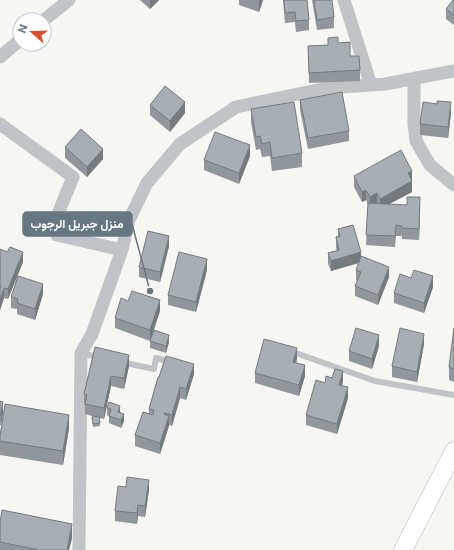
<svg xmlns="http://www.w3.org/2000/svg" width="454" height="550" viewBox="0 0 454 550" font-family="Inter,Vazirmatn,sans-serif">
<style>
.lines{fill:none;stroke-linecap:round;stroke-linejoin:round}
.secondary-casing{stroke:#b0b6ba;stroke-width:19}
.lane{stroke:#c0c4c7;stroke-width:6}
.street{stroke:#c0c4c7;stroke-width:13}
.secondary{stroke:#fff;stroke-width:18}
.wall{fill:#90969b}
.shaded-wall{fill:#757a7e}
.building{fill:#a7afb4;stroke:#757a7e}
.leader{fill:none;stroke:#677782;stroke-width:1.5}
.callout-dot{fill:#677782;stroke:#fff;stroke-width:1.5}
.callout{fill:#677782;stroke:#677782;stroke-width:1.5}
.callout-label{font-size:12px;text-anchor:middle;font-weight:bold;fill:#fff}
</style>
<rect width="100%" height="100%" fill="#f6f6f3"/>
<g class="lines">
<g class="secondary-casing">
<path id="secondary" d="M403,550L454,451"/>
</g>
<path class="lane" d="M290,351L375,381L454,395
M81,353L101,358
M121,362L154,369L156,358L170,362"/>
<path class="street" d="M344,0L371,85
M44,20L69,0
M0,57L20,40
M414,79V124L416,141L430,165L454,185
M0,124L73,177L56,219L57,235L122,250
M79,550L81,353L92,334L122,250L129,220L147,183L180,144L236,107L327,88L385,84L454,71"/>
<use href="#secondary" class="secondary"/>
</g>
<path class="wall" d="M140,0H159L150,9Z
M239,0H263L259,12L239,5Z
M283,0H307L309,20V30L296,32L295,22L285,23Z
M312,0H332L334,17V28L317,30Z
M454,0V25L446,19V9Z
M328,38L338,43L350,56L360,70V81L309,83L308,46L328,45Z
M300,100L349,131V141L308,149L300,110Z
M150,105L185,113L170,132L150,115Z
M251,109L302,153V167L272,171L270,156L262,157L260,149L256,150L251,122Z
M451,113L448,138L420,135V124Z
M65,147L103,159L87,177L65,158Z
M250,156L239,184L204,170V160Z
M354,176L412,181V192L389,204L420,208L419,240L402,239V236H396L395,247L366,245L368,205L366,200L362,202L354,187Z
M338,229L361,256L389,277L378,305L355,296V286L357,281L356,280V270L359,263L331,271L328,264V253L337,251L336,248V237L338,236Z
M169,246L160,282L139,277V267Z
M0,249L23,262L8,299L4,298L0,310Z
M207,270L196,312L168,305V295Z
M411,278L433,287L424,313L394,303V293Z
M43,294L35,320L17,314V309L11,308V297Z
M160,311L150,341L115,328V318Z
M454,328V382L449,380V367Z
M150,341L169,342L166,353L150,348Z
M424,344L417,382L392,377V366Z
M379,346L372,369L349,361V351Z
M95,347L129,366L124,389L111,386L104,419L99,418L100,426L93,427L92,417H95L85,414V405H84V394Z
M297,359L296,363L305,376L299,396L255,383V373Z
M194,374L186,400L180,398L172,426L169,425L160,454L135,446V435L149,414V409L159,377Z
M343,381L342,386L348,398L337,434L306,425V415L325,383Z
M0,401L3,412L1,425H0Z
M107,408L120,412L124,421L121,428L109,423V416L107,415Z
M69,428L63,465L0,455V436Z
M149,490L145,517L138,516L137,524L115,521V511Z
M0,522L72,538L69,550H0Z"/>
<path class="shaded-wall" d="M150,0H159L150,9Z
M260,0H263L259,12V1Z
M185,102V113L170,132V121Z
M451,102V113L448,138V127Z
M250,145V156L239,184V173Z
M103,149V159L87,177V167Z
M412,171V192L380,209V199L408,173Z
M366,190V200L362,202V192Z
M377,193V203L370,208V197Z
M420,197V208L419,240V229Z
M169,236V246L160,282V272Z
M23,252V262L8,299V289Z
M361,252V262L331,271V261Z
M207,259V270L196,312V302Z
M389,267V277L378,305V295Z
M433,276V287L424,313V303Z
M43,284V294L35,320V309Z
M4,288V298L0,310V300Z
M160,300V311L150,341V330Z
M424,334V344L417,382V372Z
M169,335V342L166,353V346Z
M379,335V346L372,369V359Z
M297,348V359L293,373V362Z
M129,355V366L124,389V378Z
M194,364V374L186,400V389Z
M305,365V376L299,396V385Z
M343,371V381L339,395V385Z
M111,376V386L104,419V408Z
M180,387V398L172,426V415Z
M348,387V398L337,434V424Z
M3,402V412L1,425V415Z
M120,406V413L118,412Z
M124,414V421L121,428V420Z
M69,415V428L63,465V451Z
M169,416V426L160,454V443Z
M149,480V490L145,517V506Z
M138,505V516L137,524V513Z
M72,524V538L69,550H67Z"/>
<path class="building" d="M284,0H307L309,20L296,21L295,12L285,13Z
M314,0H332L334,17L317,20Z
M453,0H454V15L446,9Z
M338,37V43L350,42V56H359L360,70L309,73L308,46L328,45V38Z
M165,86L185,102L170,121L150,105Z
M342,92L349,131L308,138L300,100Z
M437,101L451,102L448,127L420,124L423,102L437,104Z
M294,102L302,153L272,158L270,142L262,144L260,136L256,137L251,109Z
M81,129L103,149L87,167L65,147Z
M215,132L250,145L239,173L204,160Z
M401,150L412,171L408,173L412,181L380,199L377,193L370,197L366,190L362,192L354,176Z
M407,197H420L419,229L402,228V226L396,225L395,236L366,235L368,203L407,205Z
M353,225L361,252L331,261L328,253L339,250L336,237L340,236L338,229Z
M148,231L169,236L160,272L139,267Z
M10,247L23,252L8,289L4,288L0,300V287H1V286H0V249L7,252Z
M179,252L207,259L196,302L168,295Z
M361,256L389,267L378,295L355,286L361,272L356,270Z
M414,270L433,276L424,303L394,293L400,274L411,278Z
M18,276L43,284L35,309L17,303L18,299L11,297Z
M132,291L160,300L150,330L115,318L121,298L128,301Z
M356,328L379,335L372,359L349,351Z
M400,328L424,334L417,372L392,366Z
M454,328V369L449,367Z
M154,330L169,335L166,346L150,341Z
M264,339L297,348L293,362L305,365L299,385L255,373Z
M95,347L129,355L124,378L111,376L104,408L85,404L87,395L84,394Z
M166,356L194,364L186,389L180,387L172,415L164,413V414L169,416L160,443L135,435L143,412L153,415L154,410L149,409L158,377H159Z
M335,369L343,371L339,385L348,387L337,424L306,415L316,380L325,383L326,376L332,378Z
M0,401L3,402L1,415H0Z
M109,402L120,406L118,412L124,414L121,420L109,416L111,409L107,408Z
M5,404L69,415L63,451L0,441V436Z
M99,416L100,423L93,424L92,417Z
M127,477L149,480L145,506L138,505L137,513L115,511L118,486L126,487Z
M2,510L72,524L67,550H39L0,542V522Z"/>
<path class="leader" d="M150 291L132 224"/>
<circle class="callout-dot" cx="150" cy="291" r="4"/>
<rect class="callout" x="23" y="212" width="109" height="24" rx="4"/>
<g class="callout-label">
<text x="77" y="228">منزل جبريل الرجوب</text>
</g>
<g transform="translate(32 32) rotate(290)"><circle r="19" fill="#ffffff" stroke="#c2c9cd"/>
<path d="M0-3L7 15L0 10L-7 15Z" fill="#d95030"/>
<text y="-6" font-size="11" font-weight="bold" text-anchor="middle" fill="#677782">N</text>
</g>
</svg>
